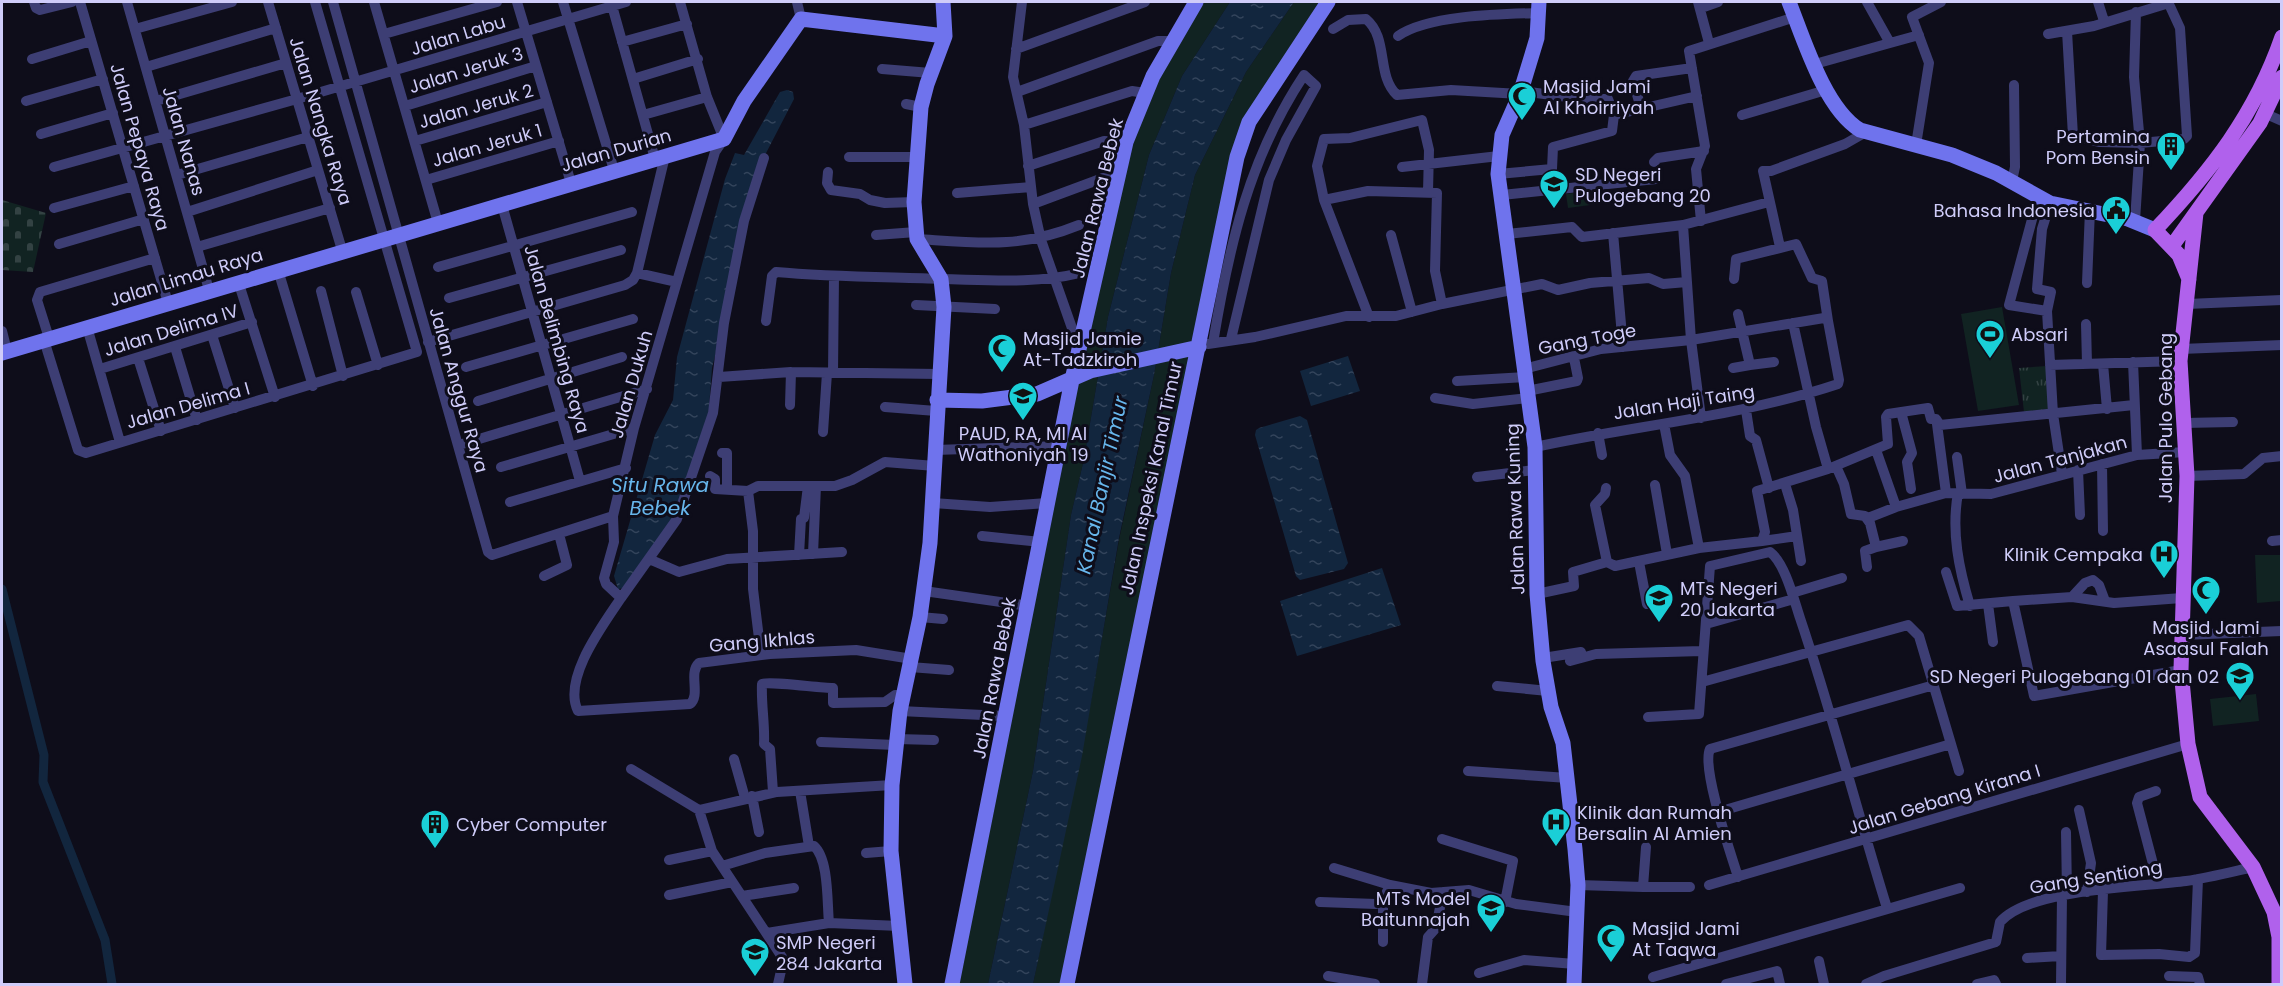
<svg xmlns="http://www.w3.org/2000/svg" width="2283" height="986" viewBox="0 0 2283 986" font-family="Poppins,sans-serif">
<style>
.grass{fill:#112322}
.cemetery{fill:url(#cemetery-stones)}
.park{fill:url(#park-tufts)}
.water{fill:url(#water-ripples)}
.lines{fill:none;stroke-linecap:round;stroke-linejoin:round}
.canal{stroke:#12263e;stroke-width:9}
.street{stroke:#3d3e74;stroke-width:10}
.secondary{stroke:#6f73ed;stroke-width:15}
.primary{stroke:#b061ec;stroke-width:15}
.labels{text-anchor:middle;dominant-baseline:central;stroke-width:6;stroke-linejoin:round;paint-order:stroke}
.street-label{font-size:18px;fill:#cfccf9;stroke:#0e0d1a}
.poi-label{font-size:18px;fill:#cfccf9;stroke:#0e0d1a;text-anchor:start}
.water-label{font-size:20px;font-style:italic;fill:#67b6ec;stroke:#0e0d1a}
</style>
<defs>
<pattern id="cemetery-stones" width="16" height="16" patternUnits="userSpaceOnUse" patternTransform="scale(1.5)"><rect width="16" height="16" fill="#112322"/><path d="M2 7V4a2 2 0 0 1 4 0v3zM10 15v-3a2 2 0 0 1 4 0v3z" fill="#334243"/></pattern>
<pattern id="park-tufts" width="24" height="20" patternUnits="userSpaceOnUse" patternTransform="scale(1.5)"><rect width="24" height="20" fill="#112322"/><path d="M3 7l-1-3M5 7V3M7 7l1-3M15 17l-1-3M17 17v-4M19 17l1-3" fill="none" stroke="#334243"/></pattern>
<pattern id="water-ripples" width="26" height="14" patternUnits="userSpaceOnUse" patternTransform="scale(1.5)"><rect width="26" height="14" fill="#12263e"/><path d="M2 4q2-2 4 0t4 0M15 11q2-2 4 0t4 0" fill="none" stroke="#33445b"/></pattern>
</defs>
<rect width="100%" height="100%" fill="#0e0d1a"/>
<path class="grass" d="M1196,2H1230L1182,76L1149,155L1108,317L1084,459L1071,515L1033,771L988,984H952L1126,142Z
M1294,2H1329L1248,125L1067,984H1033L1091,701L1119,540L1154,375L1171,273L1195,175L1246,72Z
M1596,190L1598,204L1568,208L1566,194Z
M2002,307L2019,405L1978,411L1961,314Z
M2255,555H2280L2281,601L2257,603Z
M2256,694L2259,721L2213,726L2210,699Z"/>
<path class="cemetery" d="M2,200L46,213L33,272L2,270Z"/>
<path class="park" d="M2047,366L2050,409L2024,412L2019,368Z"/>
<path class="water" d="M1230,2H1294L1246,72L1195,175L1171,273L1154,375L1119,538L1082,756L1033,984H988L1033,771L1071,515L1084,459L1108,317L1149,155L1182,76Z
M787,90L793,92L794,99L764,157L712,368L708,421L679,512L624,588L618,589L614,576L655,435L673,400L677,357L725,179L735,153L744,155L780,92Z
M1348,356L1360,391L1311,406L1300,371Z
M1300,416L1307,420L1348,563L1344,569L1300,580L1296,576L1255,435L1256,430L1259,428Z
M1382,568L1401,625L1297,656L1280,601Z"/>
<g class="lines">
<path class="canal" d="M2,589L44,755L43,782L105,940L112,984"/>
<path class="street" d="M34,2L36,8L40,10L72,2
M80,2L168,303
M127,2L209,290
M268,2L342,250
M333,2L488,552L492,555L613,516L634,428L715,152L724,139L707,97L680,2
M374,2L438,223
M517,2L571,183
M563,2L614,170
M611,2L655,159
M797,2L801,19
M1022,2L1013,77L1024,125L1033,204L1041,240L1079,348
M1698,2L1709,43
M2098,2L2104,21
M1701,8L1718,2
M135,29L232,2
M1333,29L1348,20L1366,19C1389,38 1376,76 1397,95L1451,90L1520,94
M2067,31L2073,136L2100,142L2140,143L2134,77L2136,12
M384,34L497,2
M2048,34L2094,26L2169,3
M1398,36C1428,15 1501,14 1538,13
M622,42L687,24
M1890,43L1919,35
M1016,49L1145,2
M32,59L91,41
M1815,64L1890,43L1867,2
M146,67L276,28
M882,69L931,73
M633,79L698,59
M1521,91L1583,99H1608L1614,115L1697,96
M1017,92L1158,41H1171
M26,101L103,79
M156,101L286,63
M906,104L921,107
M405,106L536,66
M1641,108L1633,81L1636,76L1692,68
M2266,114L2282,121
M643,115L707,97
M1742,115L1826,90
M1024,125L1132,91L1145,93
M41,134L113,113
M415,141L547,102
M1916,145L1929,63L1912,17L1941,2
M849,157H917
M1654,162L1658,158L1704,151
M1028,166L1104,141L1126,142
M54,167L297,99L626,2
M1402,167L1499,156
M828,172L827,183L831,190L860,194L870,200L885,203L914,202
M1498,174L1552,169L1553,147L1612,131L1614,115
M177,175L308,137
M426,180L559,141
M2012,181L2015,167L2014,85
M957,193L1031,187
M1502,195L1656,179
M2038,197L2009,305L2047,311L2053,414L2062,474
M1324,200L1368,191L1437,193L1435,271L1442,304
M1033,204L1103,178H1119
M502,205L580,481
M54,208L134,186
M187,212L318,170
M1701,221L1696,169L1705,146L1689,51L1795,17
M2135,221L2140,143L2184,139L2187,136L2180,28L2168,2
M1683,225L1691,340L1701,418
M1613,233L1623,347
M1507,234L1572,227L1582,237L1683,225L1769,202
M876,235L916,232
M1391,235L1412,312
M917,239C979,243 1020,249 1079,225
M59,244L144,219
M197,247L330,208
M1780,247L1763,171H1771L1845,144L1866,132
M438,267L632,212
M278,270L313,386
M637,273L665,156
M1734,279L1736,259L1796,244L1812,278L1822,281L1828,321
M238,281L275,397
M2087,283L2090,210
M321,291L343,376
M356,292L378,365
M449,298L621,250
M2187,304L2282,300
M916,305L995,309
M2047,311L2051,292L2037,289L2042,229L2050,203
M1738,314L1750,365L1774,362
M1369,317L1324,200L1317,166L1324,139L1350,138L1422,120L1429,150L1428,192
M766,321L772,276L776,272C831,277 887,277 942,279C989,280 1035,284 1080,273
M1793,323L1816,427L1828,469
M2086,324L2087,364
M87,327L120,442
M2,331L7,351
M212,335L235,408
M49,338L37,300L40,292L155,258
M44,340L78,450L86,453L417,352L315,2
M428,342L625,285L633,280L637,273L677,282
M1213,343C1229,246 1249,158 1304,75L1316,86L1286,140L1269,180L1231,339
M1208,344L1255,337L1346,316H1396L1442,304L1542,284L1558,290L1590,283L1649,278L1663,284L1687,282
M175,347L197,420
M2181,349L2282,345
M138,358L161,431
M2133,362L2137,455
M2103,364L2107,409
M2050,365L2180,361
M466,367L633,319
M1733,368L1750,365
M100,369L252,322
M1524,369L1601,349L1691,340L1824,318L1828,321L1839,380L1838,384C1739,417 1636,425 1535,447
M833,373L834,276
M719,377L791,372L939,374
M1457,381L1526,377
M1527,391L1577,381L1578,378L1574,358
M1435,398L1473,404L1528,398
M478,401L622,357
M790,405L791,372
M885,407L936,411
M1746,410L1750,436L1756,440L1769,488
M1901,412L1912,453L1907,462L1911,489
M2184,423L2233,422
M1664,424L1670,455L1685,476L1699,548
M1937,424L1946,493
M823,432L827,373
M1598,433L1602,455
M459,445L647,389
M935,450L1059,446
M1876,450L1896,507L1946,493L1991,494L2137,455L2185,452
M722,453H727V490
M1957,457L1962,494
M2102,464L2103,531
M1836,466L1844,484L1851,514L1865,516L1870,523L1876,547L1865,551L1867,567
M501,467L634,428
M2078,470L2080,515
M710,476L715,479V489L748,491L758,486H835L852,480L885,462L935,466
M2187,476L2244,474L2263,458L2282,456
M1477,477L1534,470
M1785,484L1793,510L1801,561
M1655,485L1667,554
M1606,488L1605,494L1595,505L1607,562
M748,491L753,531V589L761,655
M1958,493C1951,532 1959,569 1970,606
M510,502L626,468
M933,503L990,507L1047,503
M613,516L614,542L604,578L606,584L621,598L677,519L713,413L724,323L744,221L764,158
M1868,518L1896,507
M982,536L1041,542
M1762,541L1797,536
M2272,541L2282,540
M1876,547L1903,541
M813,554L816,486
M799,555L801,519L804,518L808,486
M649,559L679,572L727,559L842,552
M1639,562L1647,604
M1946,572L1957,606L2013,601L2034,696L2181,670
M544,576L567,565L559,534
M924,591L1029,606
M1792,593L1842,578
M1537,594L1574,586L1573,572L1607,562L1615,566L1699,548L1762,541L1765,532L1757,491L1828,469L1888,444L1886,417L1888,414L1928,408L1931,419H1936L1940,425L2134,405
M2072,597L2085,583L2093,580L2099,585L2105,601
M621,598C603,625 562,679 578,711L690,704C701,695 688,673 699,663L770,654L856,650L912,659
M2013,601L2072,597L2114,603L2182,598
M1988,604L1993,642
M920,617L943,619
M1706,624L1794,599
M2182,635L2282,631
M1543,658L1581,652
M1570,661L1596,654L1702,651
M910,667L949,670
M1702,682L1908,625L1919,636L1959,771
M1497,686L1548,691
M900,711L1004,716
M1648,717L1699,714L1710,566L1770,552C1785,563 1794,600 1800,618C1832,713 1857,811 1887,908
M897,739L934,740
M821,742L896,745
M734,759L745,798
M631,769L699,810L777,792L892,785
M1468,771L1568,778
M800,791L809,846
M2156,791L2139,797L2137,803L2158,883
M773,792L770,749L764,744C765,723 761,705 762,684C768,681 820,688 833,688V703L885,702L895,695H903
M752,796L759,832
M699,810L712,851L782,957L783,962L778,984
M2079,810L2091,863L2087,892
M1718,812L1951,744
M2066,832L2067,894
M1442,839L1513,861L1505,902
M866,853L891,851
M669,860L712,851
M722,866L765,853L814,846C829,859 827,903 829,923
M1334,868L1390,885
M1738,877C1731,854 1701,768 1710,749L1934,685
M1578,885L1643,887L1646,847
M1709,885L2188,744
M1643,887H1690
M2103,891L2101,955L2159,954L2189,957L2195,953L2198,879
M669,895L732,882
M742,896L794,888
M1383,900V942
M1320,902L1376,904L1383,900L1390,885L1431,893L1469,890L1516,904L1577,912
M767,933L829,923L899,926
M2027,958L2061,956
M1819,961L1824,984
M1479,973L1524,960L1575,964
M1328,976L1375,984
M2169,976L2198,977L2200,984
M1653,977L1960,888
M1422,984L1428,937L1436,928L1443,892
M1726,984L1777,971L1780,984
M1866,984L1884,976L1996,942L2000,922C2030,888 2140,887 2186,881C2208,878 2231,872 2253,867
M1977,984L1994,980L1996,984
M2061,984L2062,895"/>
<path class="secondary" d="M1539,2L1537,38L1520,94L1502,135L1498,174L1535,447L1537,594L1543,661L1551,707L1563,743L1575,849L1578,885L1574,984
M1789,2C1804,40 1825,109 1860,130L1952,155L1996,173L2050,203L2128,219L2155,230
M2,353L724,139L744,101L801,19L945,36
M937,400L982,401L1037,394L1090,371L1199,347
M905,984L891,851L892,785L900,711L920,617L930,543L944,307L941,279L917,239L914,202L921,107L927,84L945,36L943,2
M952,984L1072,380L1126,142L1153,76L1196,2
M1067,984L1237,157L1249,122L1328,2"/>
<path class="primary" d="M2196,213L2180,361L2187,476L2181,670L2188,744L2200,797L2253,867L2274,912L2279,937V984
M2172,246L2260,123L2282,77
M2189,279L2179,255L2155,230C2211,171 2255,115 2282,37"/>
</g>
<defs>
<g id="mosque-pin" transform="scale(1.5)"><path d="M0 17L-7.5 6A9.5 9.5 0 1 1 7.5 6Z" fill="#1acfd7" stroke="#0e0d1a"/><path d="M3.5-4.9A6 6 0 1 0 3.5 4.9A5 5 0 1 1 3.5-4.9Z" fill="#111"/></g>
<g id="building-pin" transform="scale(1.5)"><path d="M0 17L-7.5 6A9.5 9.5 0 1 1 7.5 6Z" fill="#1acfd7" stroke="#0e0d1a"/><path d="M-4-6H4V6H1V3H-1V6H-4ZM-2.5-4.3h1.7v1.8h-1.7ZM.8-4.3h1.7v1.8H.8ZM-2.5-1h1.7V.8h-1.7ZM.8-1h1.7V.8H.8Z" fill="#111"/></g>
<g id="school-pin" transform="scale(1.5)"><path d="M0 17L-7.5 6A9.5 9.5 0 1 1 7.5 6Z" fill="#1acfd7" stroke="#0e0d1a"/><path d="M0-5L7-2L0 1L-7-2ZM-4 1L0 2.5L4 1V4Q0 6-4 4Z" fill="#111"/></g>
<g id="civic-pin" transform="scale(1.5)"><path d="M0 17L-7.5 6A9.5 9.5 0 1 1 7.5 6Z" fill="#1acfd7" stroke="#0e0d1a"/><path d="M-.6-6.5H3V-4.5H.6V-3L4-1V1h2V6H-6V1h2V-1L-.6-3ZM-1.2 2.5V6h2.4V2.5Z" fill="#111"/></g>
<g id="stadium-pin" transform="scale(1.5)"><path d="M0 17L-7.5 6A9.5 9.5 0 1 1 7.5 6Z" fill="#1acfd7" stroke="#0e0d1a"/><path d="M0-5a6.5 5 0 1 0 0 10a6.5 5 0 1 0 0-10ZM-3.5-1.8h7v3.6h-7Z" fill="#111"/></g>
<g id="hospital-pin" transform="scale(1.5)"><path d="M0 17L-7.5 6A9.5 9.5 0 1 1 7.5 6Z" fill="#1acfd7" stroke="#0e0d1a"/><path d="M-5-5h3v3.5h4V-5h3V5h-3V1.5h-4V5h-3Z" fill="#111"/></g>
</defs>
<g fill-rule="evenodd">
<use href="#mosque-pin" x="1522" y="96"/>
<use href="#building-pin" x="2171" y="146"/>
<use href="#school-pin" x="1554" y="184"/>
<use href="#civic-pin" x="2116" y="210"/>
<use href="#stadium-pin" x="1990" y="334"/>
<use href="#mosque-pin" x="1002" y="348"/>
<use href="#school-pin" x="1023" y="396"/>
<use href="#hospital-pin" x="2164" y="554"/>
<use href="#mosque-pin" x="2206" y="590"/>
<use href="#school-pin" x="1659" y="598"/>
<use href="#school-pin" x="2240" y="676"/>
<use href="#hospital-pin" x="1556" y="822"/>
<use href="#building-pin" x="435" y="824"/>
<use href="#school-pin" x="1491" y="908"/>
<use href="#mosque-pin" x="1611" y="938"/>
<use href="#school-pin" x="755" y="952"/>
</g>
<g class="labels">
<g class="street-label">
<text transform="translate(458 35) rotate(-17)">Jalan Labu</text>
<text transform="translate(466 70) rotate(-17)">Jalan Jeruk 3</text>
<text transform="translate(476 106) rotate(-16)">Jalan Jeruk 2</text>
<text transform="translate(321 121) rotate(73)">Jalan Nangka Raya</text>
<text transform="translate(184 141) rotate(74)">Jalan Nanas</text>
<text transform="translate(487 145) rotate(-16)">Jalan Jeruk 1</text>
<text transform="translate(140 147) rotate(74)">Jalan Pepaya Raya</text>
<text transform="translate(616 150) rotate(-16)">Jalan Durian</text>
<text transform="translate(1097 198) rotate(-76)">Jalan Rawa Bebek</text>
<text transform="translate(186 277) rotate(-17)">Jalan Limau Raya</text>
<text transform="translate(171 330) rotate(-17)">Jalan Delima IV</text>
<text transform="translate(557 339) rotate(74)">Jalan Belimbing Raya</text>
<text transform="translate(1587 339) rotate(-11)">Gang Toge</text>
<text transform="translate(631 384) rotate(-74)">Jalan Dukuh</text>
<text transform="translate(459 390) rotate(74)">Jalan Anggur Raya</text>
<text transform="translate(1684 402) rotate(-9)">Jalan Haji Taing</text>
<text transform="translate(188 405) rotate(-16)">Jalan Delima I</text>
<text transform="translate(2165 418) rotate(-90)">Jalan Pulo Gebang</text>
<text transform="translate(2060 459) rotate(-15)">Jalan Tanjakan</text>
<text transform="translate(1151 478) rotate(-78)">Jalan Inspeksi Kanal Timur</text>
<text transform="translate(1515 509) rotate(-92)">Jalan Rawa Kuning</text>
<text transform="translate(762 641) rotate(-5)">Gang Ikhlas</text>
<text transform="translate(994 678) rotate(-79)">Jalan Rawa Bebek</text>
<text transform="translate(1944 799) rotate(-17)">Jalan Gebang Kirana I</text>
<text transform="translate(2096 877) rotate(-9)">Gang Sentiong</text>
</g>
<g class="poi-label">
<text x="1543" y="86">Masjid Jami<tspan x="1543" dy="21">Al Khoirriyah</tspan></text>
<text x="2150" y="136" text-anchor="end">Pertamina<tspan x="2150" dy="21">Pom Bensin</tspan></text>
<text x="1575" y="174">SD Negeri<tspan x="1575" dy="21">Pulogebang 20</tspan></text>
<text x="2095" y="210" text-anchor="end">Bahasa Indonesia</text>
<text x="2011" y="334">Absari</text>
<text x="1023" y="338">Masjid Jamie<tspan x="1023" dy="21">At-Tadzkiroh</tspan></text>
<text x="1023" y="433" text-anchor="middle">PAUD, RA, MI Al<tspan x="1023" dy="21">Wathoniyah 19</tspan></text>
<text x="2143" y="554" text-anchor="end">Klinik Cempaka</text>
<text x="1680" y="588">MTs Negeri<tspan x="1680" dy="21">20 Jakarta</tspan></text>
<text x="2206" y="627" text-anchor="middle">Masjid Jami<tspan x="2206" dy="21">Asaasul Falah</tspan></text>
<text x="2219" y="676" text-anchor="end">SD Negeri Pulogebang 01 dan 02</text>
<text x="1577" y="812">Klinik dan Rumah<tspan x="1577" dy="21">Bersalin Al Amien</tspan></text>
<text x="456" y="824">Cyber Computer</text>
<text x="1470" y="898" text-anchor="end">MTs Model<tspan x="1470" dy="21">Baitunnajah</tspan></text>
<text x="1632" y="928">Masjid Jami<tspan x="1632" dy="21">At Taqwa</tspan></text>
<text x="776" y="942">SMP Negeri<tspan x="776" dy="21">284 Jakarta</tspan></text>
</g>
<g class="water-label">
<text x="660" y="485">Situ Rawa<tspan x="660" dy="23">Bebek</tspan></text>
<text transform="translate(1102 485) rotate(-78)">Kanal Banjir Timur</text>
</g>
</g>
<rect width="2283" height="986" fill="none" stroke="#cfccf9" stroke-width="6"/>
</svg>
